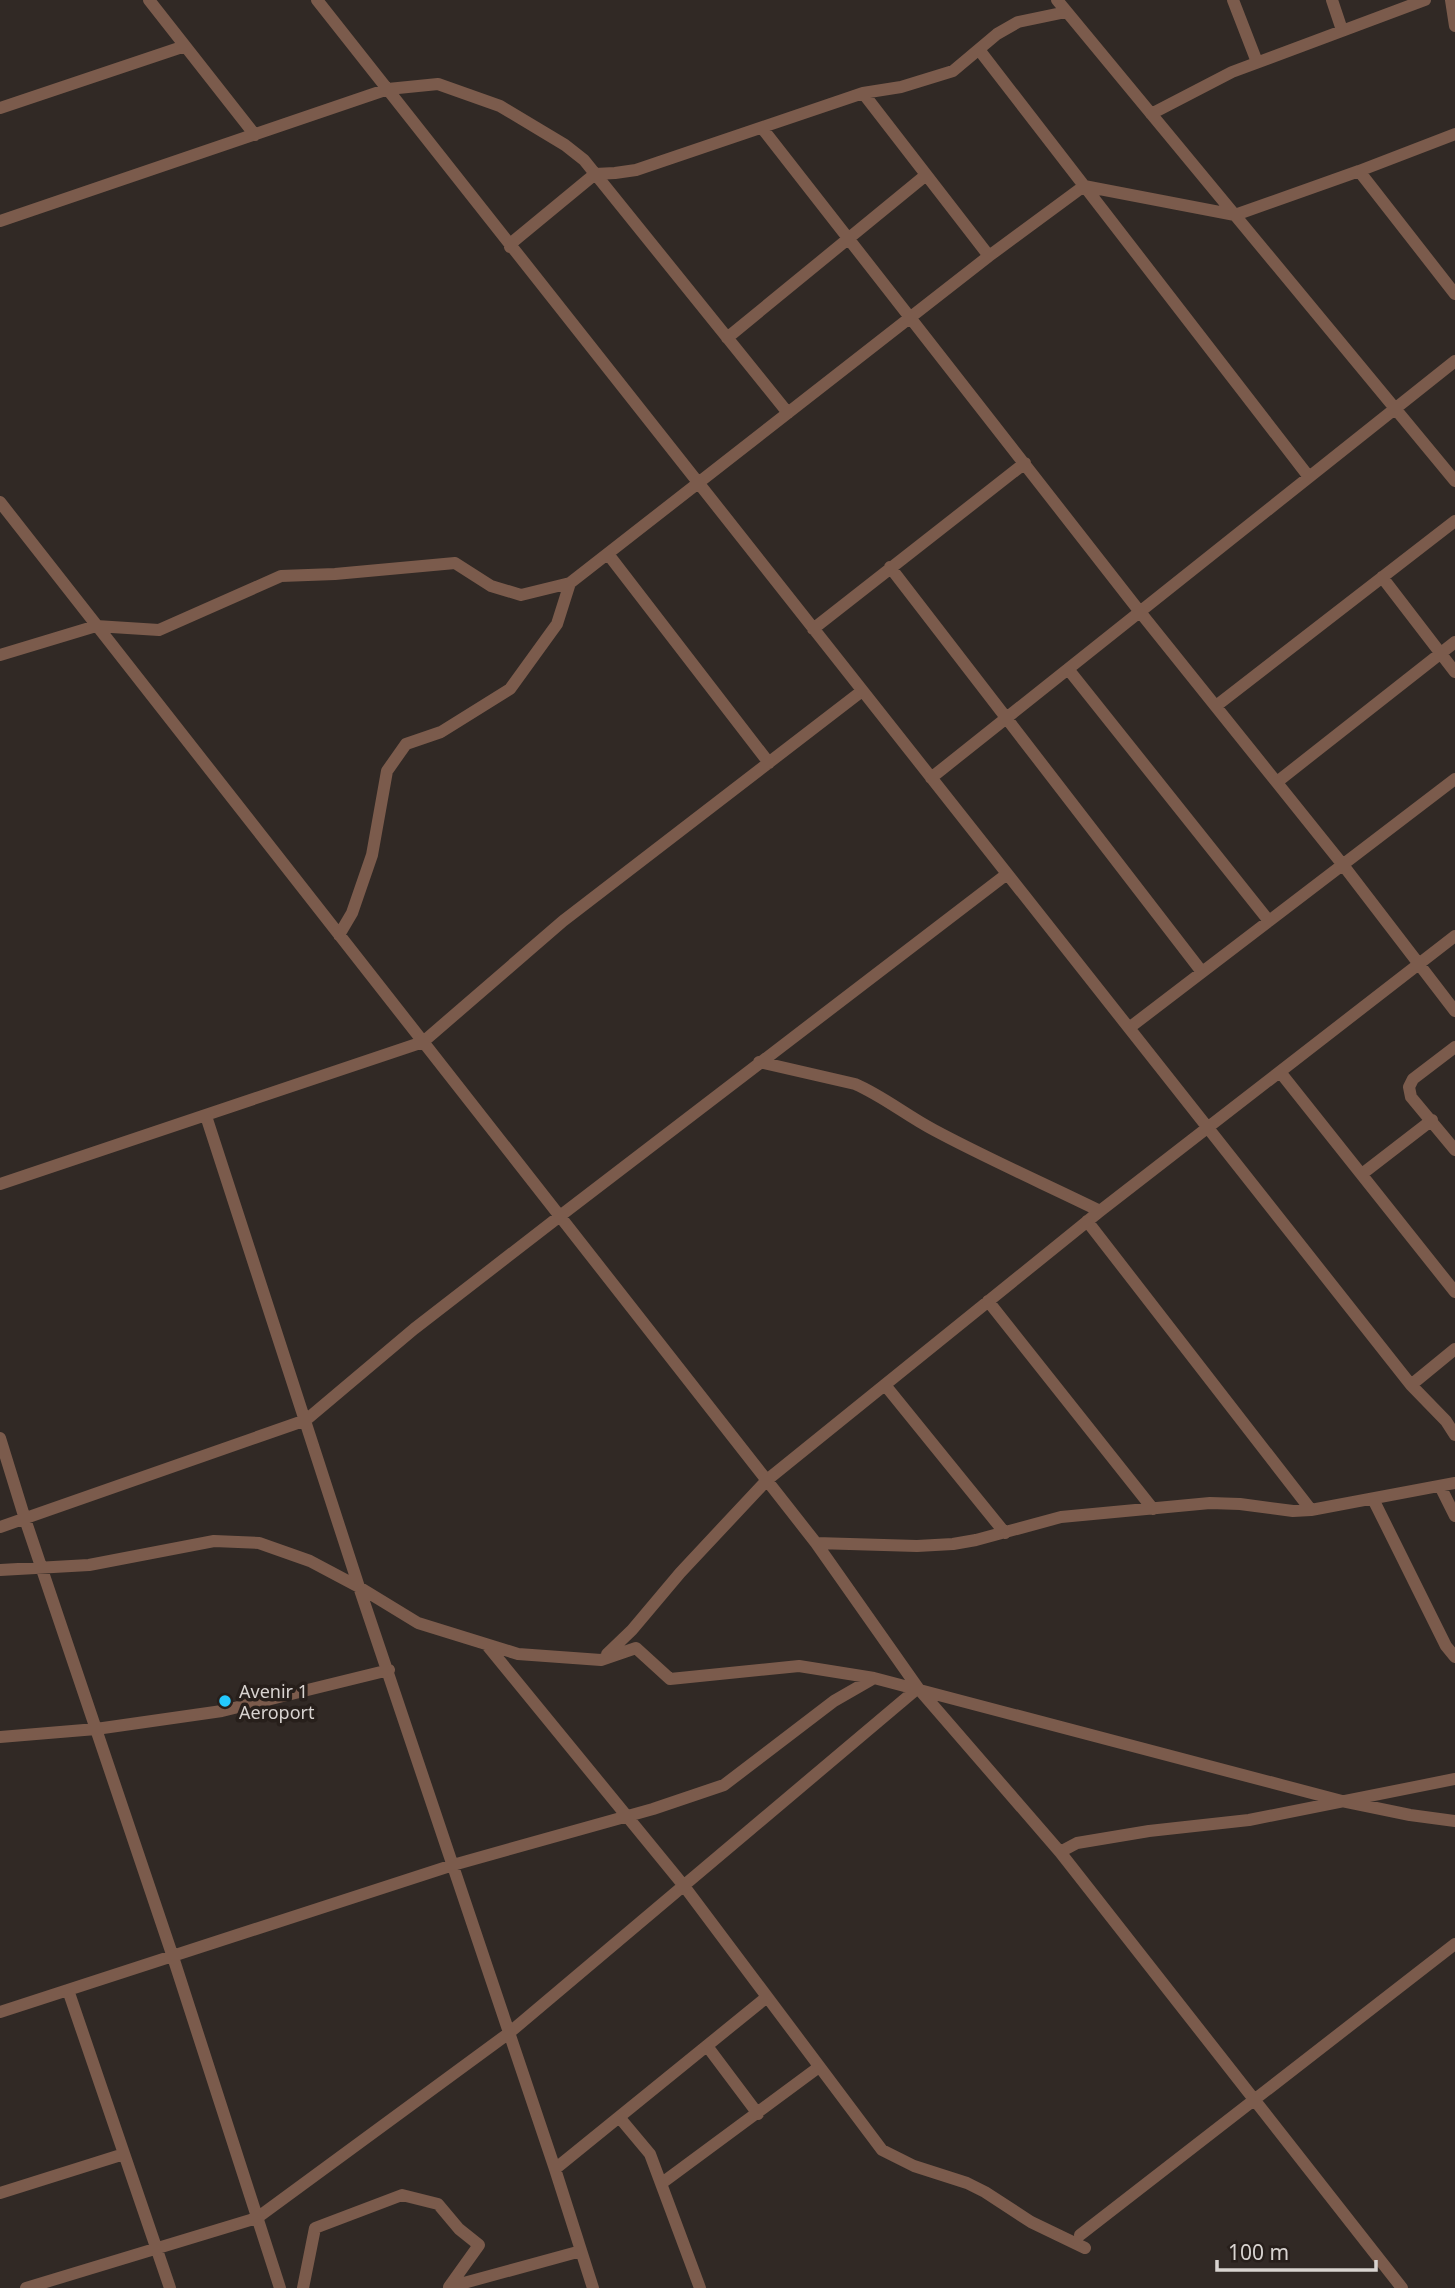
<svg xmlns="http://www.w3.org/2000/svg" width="1455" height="2288" viewBox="0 0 1455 2288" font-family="'Noto Sans',sans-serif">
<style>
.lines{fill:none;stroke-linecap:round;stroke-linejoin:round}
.minor{stroke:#7b5b4c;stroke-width:12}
.poi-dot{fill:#24c9fe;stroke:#271f1b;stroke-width:2.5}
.labels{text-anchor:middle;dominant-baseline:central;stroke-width:7;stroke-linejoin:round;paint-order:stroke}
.poi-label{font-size:18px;fill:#d8d3d0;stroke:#271f1b;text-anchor:start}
</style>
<rect width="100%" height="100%" fill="#312925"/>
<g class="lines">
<path class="minor" d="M149,0L255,135
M317,0L1411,1385L1446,1421L1455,1435
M1057,0L1455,481
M1233,0L1257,62
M1332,0L1342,30
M1451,0L1455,26
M980,51L1309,477
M863,93L989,256
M0,108L185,46
M1151,114L1232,72L1425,0
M762,128L1140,612L1343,865L1455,1011
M1359,171L1455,294
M0,221L388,89L438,84L500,106L565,145L584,160L788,413
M510,247L515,240L595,174L615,173L636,170L863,93L901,87L953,71L997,34L1018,22L1066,12
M727,338L926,175
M0,502L816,1543L918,1688L1060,1852L1402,2288
M608,554L769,763
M890,567L1202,972
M1382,577L1455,672
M813,629L1025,463
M0,655L96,626L159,630L281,576L335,574L455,563L491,586L521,595L570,583L989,256L1084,186L1235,215L1359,171L1455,134
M1068,669L1269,921
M1216,706L1455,521
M931,778L1455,361
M1277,782L1455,642
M339,935L352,913L372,855L387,771L406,744L441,732L510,689L557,624L570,583
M1129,1028L1455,779
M1455,1047L1413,1079L1409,1087L1411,1097L1455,1150
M759,1062L855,1084C883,1096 907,1116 934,1130C988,1159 1045,1184 1100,1211
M1280,1072L1455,1292
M206,1116L359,1587L555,2169L593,2288
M1362,1174L1432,1120
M0,1184L423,1042L563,921L862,691
M1087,1221L1311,1510
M988,1301L1153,1509
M885,1385L1005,1533
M1411,1385L1455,1349
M0,1438L25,1519L173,1957L280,2288
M1440,1486L1455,1516
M1373,1499L1446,1646L1455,1657
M0,1527L306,1420L414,1329L560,1216L1007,874
M816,1543L917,1546L953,1544L976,1540L1061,1517L1210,1503L1240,1504L1293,1511L1311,1510L1455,1483
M0,1570L89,1565L214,1541L259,1543L310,1561L359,1587L418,1623L518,1654L601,1660L636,1648L670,1679L799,1666L874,1678L1342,1801L1410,1815L1455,1821
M486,1644L684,1886L882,2150L914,2166L967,2183L985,2192L1031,2222L1085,2248
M607,1654L632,1630L680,1573L767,1480L1100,1211L1455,936
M0,1737L96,1729L222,1711L389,1670
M1060,1852L1077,1843L1149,1831L1249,1820L1455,1779
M68,1990L170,2288
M0,2012L453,1865L653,1809L724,1785L834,1701L874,1678
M707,2046L758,2114
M619,2117L650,2154L700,2288
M555,2169L767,1997
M662,2183L819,2067
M0,2193L124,2154
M1080,2235L1455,1944
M26,2288L257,2218L509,2033L918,1688
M303,2288L315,2228L402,2195L438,2204L459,2229L479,2245L449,2287L581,2251"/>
</g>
<circle class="poi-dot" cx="225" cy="1701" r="7"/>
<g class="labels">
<g class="poi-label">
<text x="239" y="1691">Avenir 1<tspan x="239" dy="21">Aeroport</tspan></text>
</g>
</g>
<path d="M1217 2260v10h159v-10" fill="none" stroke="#d8d3d0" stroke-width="3.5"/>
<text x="1228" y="2260" font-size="21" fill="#d8d3d0" stroke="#271f1b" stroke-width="5" paint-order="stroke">100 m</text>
</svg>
